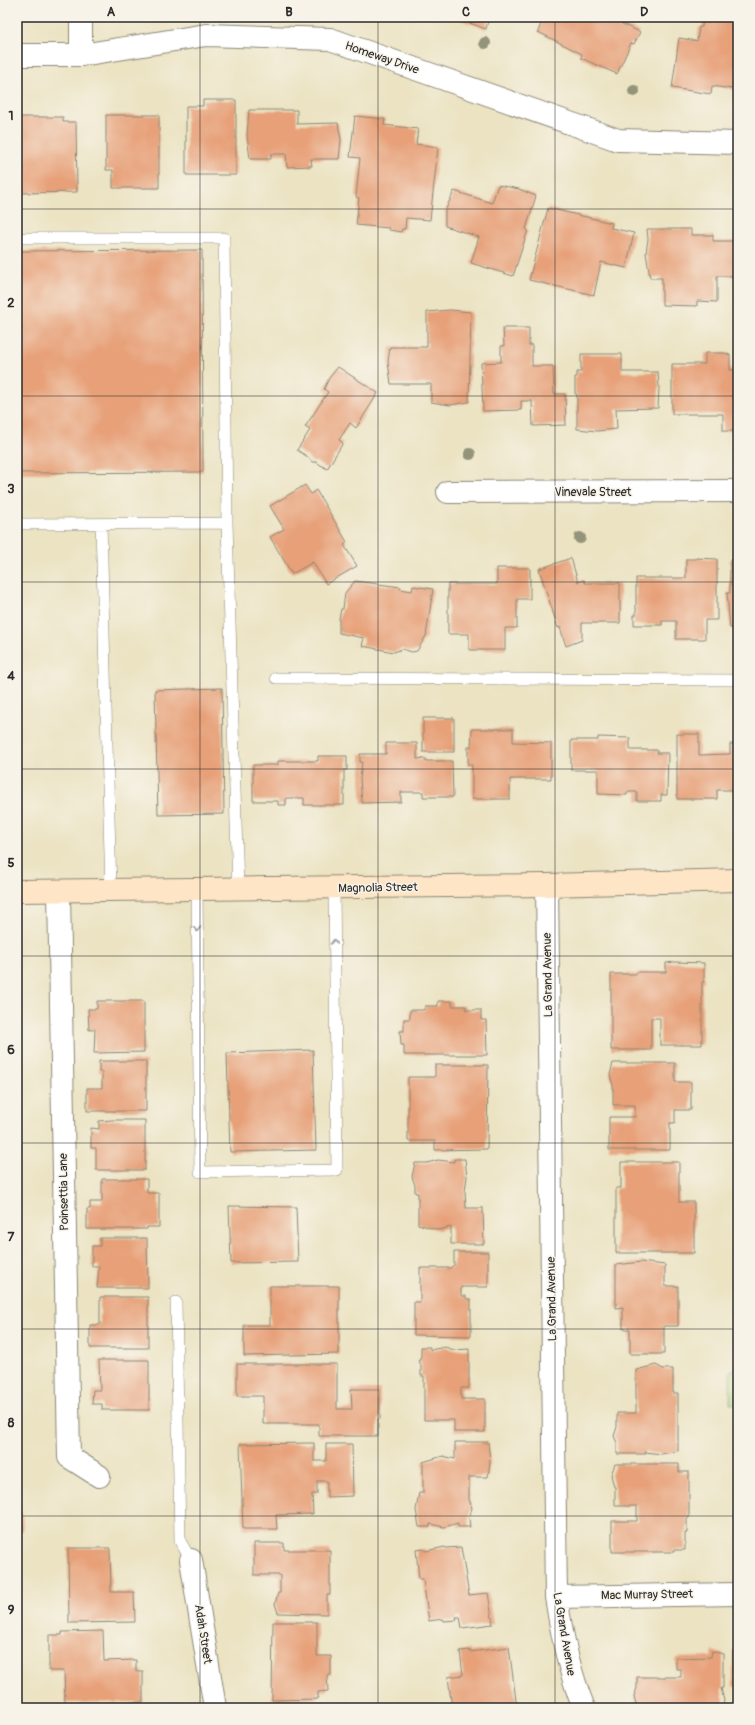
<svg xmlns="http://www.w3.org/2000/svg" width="755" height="1725" viewBox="0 0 755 1725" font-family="Pangolin,sans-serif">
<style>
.green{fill:#accf78;stroke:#6c7d52}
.building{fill:#e7a078}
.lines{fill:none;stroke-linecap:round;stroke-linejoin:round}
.lane-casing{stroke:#8b8776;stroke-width:12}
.street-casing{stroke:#8b8776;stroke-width:24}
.secondary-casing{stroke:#8b8776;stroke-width:24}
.lane{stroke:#fff;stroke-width:11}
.street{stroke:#fff;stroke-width:22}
.secondary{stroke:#fee5c5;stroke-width:22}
.tree{fill:#939479}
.oneway{stroke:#a0a0a0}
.grid{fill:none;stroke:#2b2b2b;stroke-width:1;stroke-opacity:0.55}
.labels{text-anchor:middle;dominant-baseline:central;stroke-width:3;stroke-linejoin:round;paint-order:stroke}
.street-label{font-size:12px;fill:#2b2b2b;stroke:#f7f3e8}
.neatline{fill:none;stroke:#2b2b2b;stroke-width:1.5}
.grid-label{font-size:13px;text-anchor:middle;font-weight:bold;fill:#2b2b2b}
</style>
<rect width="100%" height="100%" fill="#f7f3e8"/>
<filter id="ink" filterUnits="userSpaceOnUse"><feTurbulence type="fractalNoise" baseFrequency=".025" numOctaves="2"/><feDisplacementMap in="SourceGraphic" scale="8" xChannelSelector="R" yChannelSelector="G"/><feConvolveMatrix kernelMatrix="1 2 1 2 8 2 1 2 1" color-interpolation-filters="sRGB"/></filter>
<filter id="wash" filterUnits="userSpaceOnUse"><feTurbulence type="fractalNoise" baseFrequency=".012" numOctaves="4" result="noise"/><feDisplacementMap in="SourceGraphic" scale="16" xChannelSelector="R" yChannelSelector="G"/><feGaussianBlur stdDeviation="0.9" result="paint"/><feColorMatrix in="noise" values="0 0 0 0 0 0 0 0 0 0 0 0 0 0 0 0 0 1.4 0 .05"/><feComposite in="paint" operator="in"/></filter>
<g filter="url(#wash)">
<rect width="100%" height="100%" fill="#ebe3c2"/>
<path class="green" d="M738,1370V1404H730V1371Z"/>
<g id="blocks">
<path class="building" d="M453,17H489L486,29Z
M543,17H625L622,24L640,32L634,44L631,43L617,74L581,58L582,54L538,32Z
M703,17H738L735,53H738V90L712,86L711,94L672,88L679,38L697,41L699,27H702Z
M203,100H236V175H186V106H203Z
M249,110H297V124L338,123L341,140L339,159H311L312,166L287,167L286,154H271V159H250L247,135Z
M106,115H159V188H113V170H106Z
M355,116L385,119L384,125L418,129L416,144L438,147L430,220L406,218L405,229H402L401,232L389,230V228L356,225L359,198L356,197L360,158L350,157Z
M18,117H63V122H76L77,192L20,193V178H18Z
M498,185L519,189L536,196L526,229L528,230L513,276L471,263L479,237L445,226V211L454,191L492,203Z
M548,208L612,223L611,228L634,233L626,268L601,262L594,295L529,280Z
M647,229H691V235H713V241H738V276H717V302L697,301V306L662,305V278H650L646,253L648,239Z
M202,250L203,472L17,473V251Z
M450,310L471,312L469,402L450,405L431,402V384H391L388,362L390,347H427V312Z
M503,328H529V345H532V366H553L554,394H565L566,425L533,426L532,401H521V410L483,411L481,363L501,362V346H504Z
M705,353H725L730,355V370H738V431H723V414H672V364H705Z
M581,354H622V372H658L659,387L658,408L616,409L617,429L597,431L577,429V394H575V377H577V372H581Z
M338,367L378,393L356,428L350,423L339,440L343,443L327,469L316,462H312L308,457L297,450L310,430L305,427L328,392L324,389L329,378Z
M305,485L311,494L316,490L347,542L344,545L357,566L326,584L313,562L292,574L270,537L284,529L270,506Z
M571,558L578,582L584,580L585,583H620V623H582V640L566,646L560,627L558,628L539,569Z
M696,558L717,559V620H705V639H676V621H662V625H634V615H636V578H686V559H696Z
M738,558V628H730L727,593H730V560Z
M497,568H530V599H517V628H505V650H469V634H448V584H497Z
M355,581L401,587L400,589L412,591L413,586L433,589L426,636L417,651L412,652L402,649L394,652L362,646L364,638L339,633V619L341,609H343L345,593Z
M222,688L224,814L158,815L155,690Z
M423,718H454V752H423Z
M472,729H513V742L551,743V779H510V799H472V765H468V747H471Z
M677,734H699V755L730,754V744H738V790H717V799H677Z
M598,737L630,738V750H657V753H668L667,795H661V801H637V792H627V795L598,794V770H571V740H598Z
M386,743H417V759L425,758V761H452L453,797H423V792H401V802L362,803L360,779L362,762H360V754H386Z
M318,756H347V770H344V805H304V798H286V805H278V801H253V765H278V761H318Z
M675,962L704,963V982H702V1045H660V1018H651V1050H611V974H637V972H666V963Z
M97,1001H144V1052L94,1053L95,1029L89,1030L88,1009H97Z
M438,1001H452V1006H466V1010H481V1020H486L487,1055H404V1045H401L400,1031H404V1019H410V1010H422L425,1009V1006H438Z
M313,1050L316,1150L230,1152L227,1053Z
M99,1061H146V1111H87V1088H102V1072H99Z
M613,1063H675V1082H691V1110H675V1123H670V1150H609V1117H635V1105H613V1085L610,1075Z
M435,1065H488L487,1149L435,1150V1141H408V1077H435Z
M112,1120H145V1170H96V1148H91V1128L99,1129V1121Z
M454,1159H465L467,1177L465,1191L466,1208H483L484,1244H451V1227L438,1230L418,1224V1193H415V1185L412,1177L415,1163H427L438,1160L454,1162Z
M621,1162H679V1202H694V1253H616V1188H621Z
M102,1179H147V1193H159V1227H147V1229H87V1209H90V1202H102Z
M229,1206L296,1207L298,1262L231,1263Z
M100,1238H147L148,1288H97L99,1266H92V1246H100Z
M17,1240H19V1266H17Z
M454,1252H488V1287H461V1296H466V1299H471V1336L414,1335V1302H420V1268H450L454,1265Z
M641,1262L665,1265V1286H678V1326H664V1354H630V1329H623V1307L616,1308V1265Z
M270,1286H339V1354L244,1356V1325H270Z
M100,1297H148V1348H90V1325H100Z
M421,1347H430V1350L445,1347L454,1350L469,1349V1388H461V1399H485V1432H454V1420H424V1376H421V1366L419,1361L421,1356Z
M17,1358H20V1377H17Z
M99,1360H149V1410H102V1404H92L93,1390H100Z
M237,1364H337V1409H352L351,1389H380V1419H378V1436H319V1424H263V1396H237Z
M656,1365L663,1369H673V1393H678V1451L661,1454L645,1452V1454H617V1443L614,1436L617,1427V1413H636V1370Z
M455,1442H488L490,1461L488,1477H469V1499L472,1508L469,1518L470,1527H458V1523L444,1527L430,1524V1527H419L416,1510L419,1493H423V1462L443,1456L455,1459Z
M314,1443V1461H326V1444H352L353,1496L327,1497V1481H317V1494H312L313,1514L276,1515L277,1529H243L240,1444Z
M615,1464H679V1472H689V1518H687V1533H685V1550H674V1552H612V1521H637V1506H615V1487H614L611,1475Z
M17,1504H20V1512H22L23,1531H17Z
M254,1543H284V1550H330V1595H327V1614L278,1613L275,1604L278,1593H280V1575H254Z
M445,1547L446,1548L461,1547L469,1595L488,1593L493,1624L462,1628L460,1617H456L457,1620L444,1621L443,1619L429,1621L423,1579H419L416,1550L424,1549L425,1551Z
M68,1548H110L111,1592H134L135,1622L69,1623Z
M273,1622H317V1656H331V1675H327L328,1691L318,1692V1699L272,1700Z
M103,1631L104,1661L136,1660V1671H143V1702L65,1703L64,1671H49V1635H62V1632Z
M509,1647L517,1708H452L448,1677L463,1675L460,1651L469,1650L470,1652Z
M712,1651L723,1654V1688H721L724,1701L722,1708H637L634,1696L637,1688V1677H681V1669H676V1658L711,1657Z
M733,1651H738V1687H733Z"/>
</g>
</g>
<g filter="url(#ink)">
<use href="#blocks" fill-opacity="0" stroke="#8b8776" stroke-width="1"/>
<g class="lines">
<g class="lane-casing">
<path id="lane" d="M17,238H224L227,523L238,889
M17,524L227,523
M101,524L111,891
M276,678L738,680
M197,890L200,1172L337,1170L334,888
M176,1302L180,1541L191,1560"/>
</g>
<g class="street-casing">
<path id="street" d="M17,55H81L206,35L330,39L618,140L738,143
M81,55V17
M448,492L738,491
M547,885L556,1597C562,1635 569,1672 584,1708
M59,892L69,1457L99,1476
M191,1560L215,1708
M556,1597L738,1594"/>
</g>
<g class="secondary-casing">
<path id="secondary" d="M17,891L547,885L738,880"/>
</g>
<use href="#lane" class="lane"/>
<use href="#street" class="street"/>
<use href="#secondary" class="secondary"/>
</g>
<g class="tree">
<circle cx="485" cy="43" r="6"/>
<circle cx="634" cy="91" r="6"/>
<circle cx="470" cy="454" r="6"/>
<circle cx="580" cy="538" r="6"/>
</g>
<defs><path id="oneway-chevron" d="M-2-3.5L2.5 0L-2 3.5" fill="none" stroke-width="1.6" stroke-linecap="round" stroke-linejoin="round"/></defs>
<g class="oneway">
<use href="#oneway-chevron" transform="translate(197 929) rotate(90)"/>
<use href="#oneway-chevron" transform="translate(334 942) rotate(-91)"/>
</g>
</g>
<path class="grid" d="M200,17V1708M378,17V1708M555,17V1708M17,209H738M17,396H738M17,582H738M17,769H738M17,956H738M17,1143H738M17,1329H738M17,1516H738"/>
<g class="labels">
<g class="street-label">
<text transform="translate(382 58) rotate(19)">Homeway Drive</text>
<text x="593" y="492">Vinevale Street</text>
<text transform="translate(378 888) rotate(-1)">Magnolia Street</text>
<text transform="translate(548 975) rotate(-91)">La Grand Avenue</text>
<text transform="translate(64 1192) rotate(-91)">Poinsettia Lane</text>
<text transform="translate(552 1299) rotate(-91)">La Grand Avenue</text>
<text transform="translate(647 1595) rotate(-1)">Mac Murray Street</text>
<text transform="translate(203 1634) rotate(81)">Adah Street</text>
<text transform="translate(564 1634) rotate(80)">La Grand Avenue</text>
</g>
</g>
<rect width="755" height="1725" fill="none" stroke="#f7f3e8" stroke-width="44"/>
<rect x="22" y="22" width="711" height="1681" class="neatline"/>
<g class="grid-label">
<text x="111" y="16">A</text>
<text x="289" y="16">B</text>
<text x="466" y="16">C</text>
<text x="644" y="16">D</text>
<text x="11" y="120">1</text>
<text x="11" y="307">2</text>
<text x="11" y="493">3</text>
<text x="11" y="680">4</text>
<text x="11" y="867">5</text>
<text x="11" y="1054">6</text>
<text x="11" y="1241">7</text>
<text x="11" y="1427">8</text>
<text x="11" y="1614">9</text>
</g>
</svg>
